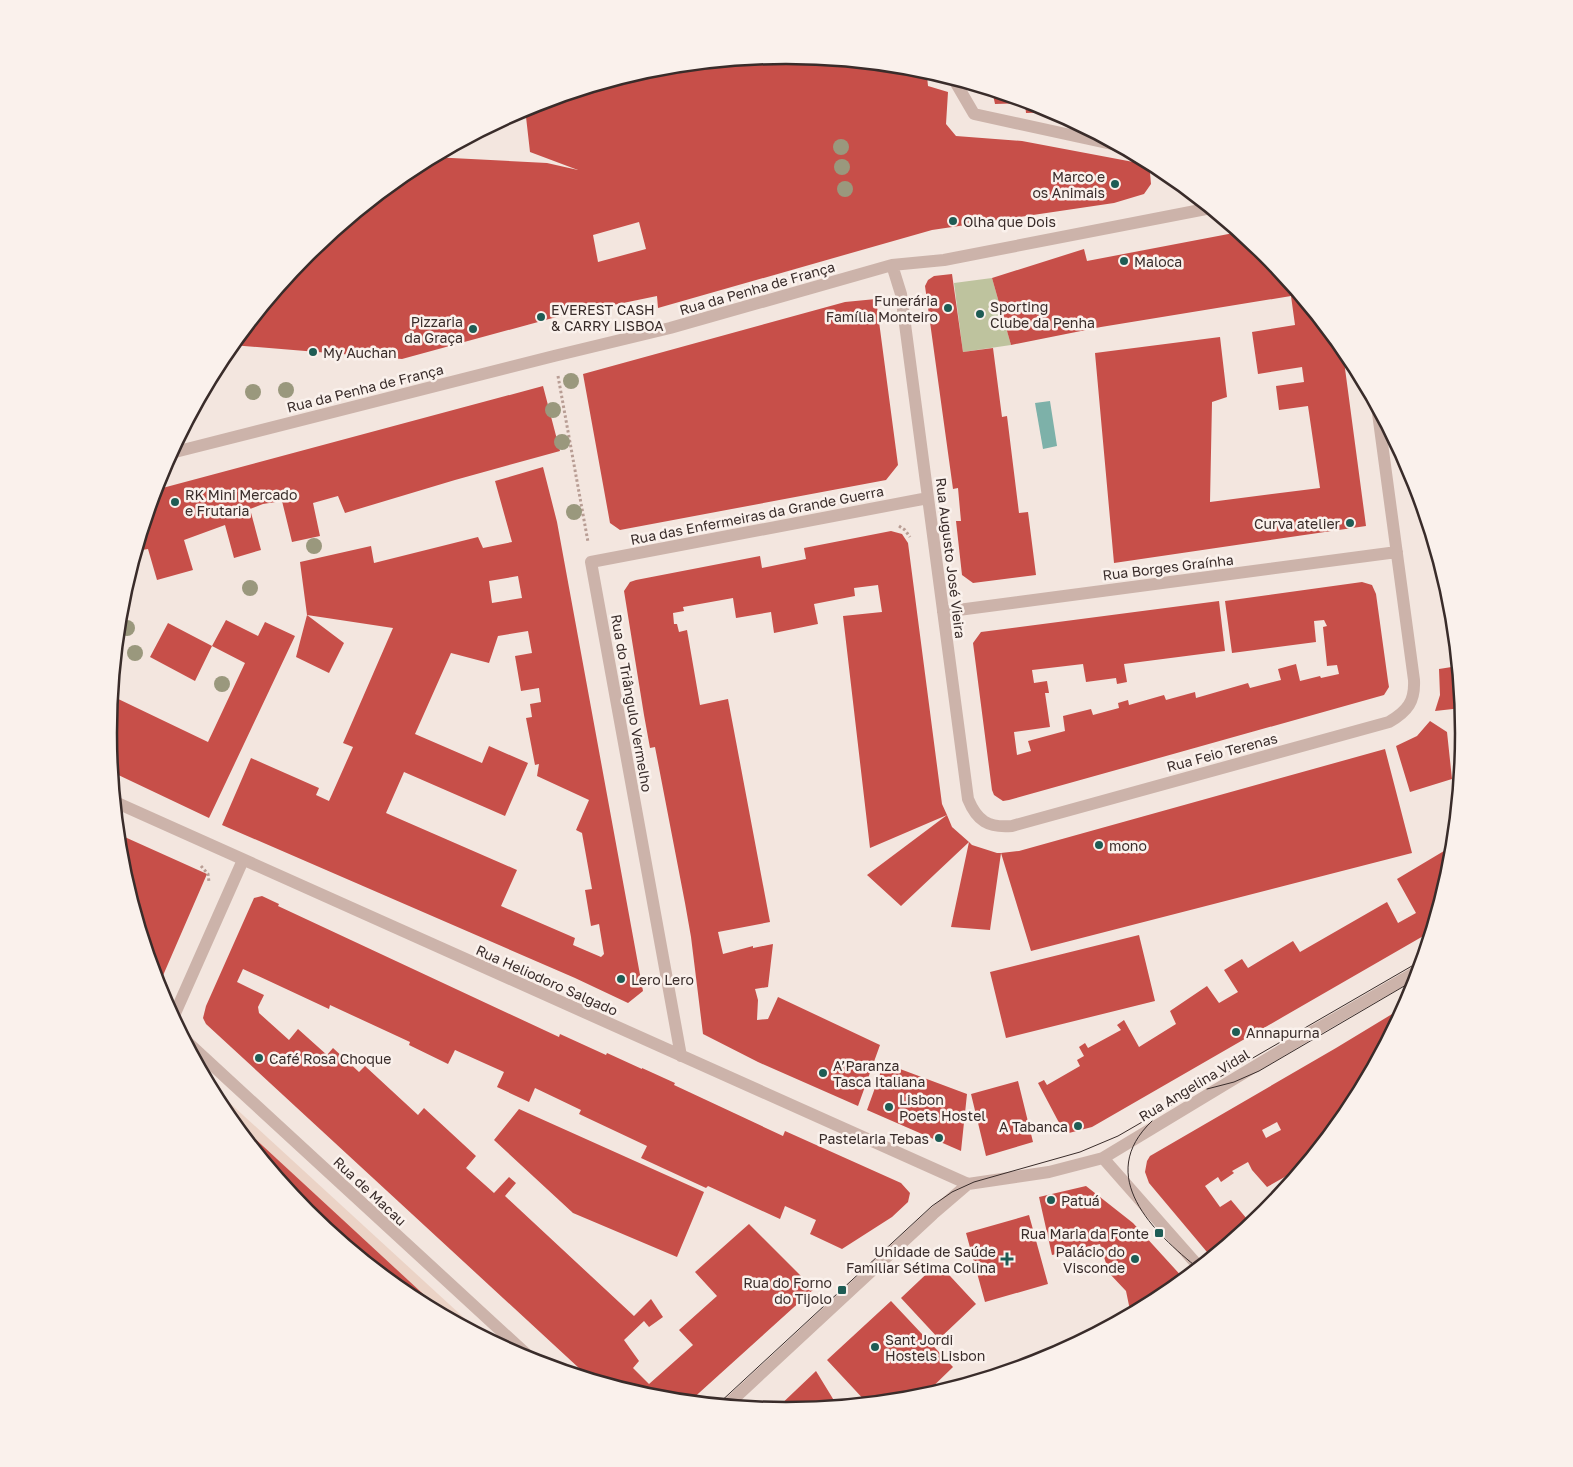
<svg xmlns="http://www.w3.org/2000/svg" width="1573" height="1467" viewBox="0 0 1573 1467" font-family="'Golos Text',sans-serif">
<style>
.green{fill:#bec39e}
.plaza{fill:#ebd3c6}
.water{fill:#7db1a9}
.building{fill:#c74f49;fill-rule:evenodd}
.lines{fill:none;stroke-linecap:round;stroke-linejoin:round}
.path{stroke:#b89d94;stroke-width:3;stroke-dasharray:2.5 2.5;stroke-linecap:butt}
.minor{stroke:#ccb3aa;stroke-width:12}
.tram{stroke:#392c2a;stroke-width:1}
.tree{fill:#9a987d}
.poi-dot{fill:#1e5c54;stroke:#faf1ec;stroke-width:2}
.labels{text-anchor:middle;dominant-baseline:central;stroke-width:5;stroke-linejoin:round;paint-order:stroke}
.poi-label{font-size:14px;fill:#392c2a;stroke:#faf1ec;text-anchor:start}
.street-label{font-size:14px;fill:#392c2a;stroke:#faf1ec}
.rim{fill:none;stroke:#392c2a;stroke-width:2.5}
</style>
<rect width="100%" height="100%" fill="#f3e6df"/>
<path class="green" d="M992,278L1011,345L963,352L954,283Z"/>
<path class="plaza" d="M208,1083L267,1137L486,1338L451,1320L222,1109Z"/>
<path class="water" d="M1050,401L1057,446L1043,449L1035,403Z"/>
<path class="building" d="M787,55L919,68L927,76L928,86L948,92L946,124L956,136L1022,141L1144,164L1150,173L1151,184L1144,194L1114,203L932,230L658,308L657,296L560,316L402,359L232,345L307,254L410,169L432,157L547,163L578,170L530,152L525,108L527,107L654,68ZM639,222L646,249L598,262L593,235Z
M992,90L1046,107L1056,112L1026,113L1025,103L995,104Z
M1069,119L1082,126L1069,124Z
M1239,232L1266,254L1342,346L1366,526L1114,563L1095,353L1220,337L1227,397L1212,402L1210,502L1320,488L1308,406L1279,410L1276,386L1304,382L1302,367L1258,374L1252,332L1295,325L1291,296L1101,327L1011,345L992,278L1084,249L1087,261Z
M952,274L963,352L993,348L1002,417L1007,416L1019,513L1028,512L1036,575L973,583L962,575L956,521H961L958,488L953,489L925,286L928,280L934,276Z
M876,299L898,465L886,480L620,530L610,523L583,374L845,302Z
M543,386L560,451L455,480L345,513L338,496L313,503L320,536L292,542L282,501L263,504L250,509L261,550L234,558L225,525L184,540L193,570L157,580L148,549L136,551L155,490Z
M543,467L557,522L643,991L628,1003L575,978L222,825L251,758L319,788L316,795L329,801L353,747L343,743L393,628L307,615L300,562L371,546L374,563L478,537L483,548L512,542L495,481ZM518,576L522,598L492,603L489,581ZM528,631L532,653L515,656L521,691L539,688L541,702L530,704L532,717L526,718L535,765L539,764L537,776L589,800L576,830L582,833L592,889L585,890L591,926L599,924L604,954L601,957L573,945L575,938L501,906L517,870L386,813L404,772L505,816L528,763L489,746L482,763L415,734L451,653L489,663L498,636Z
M891,531L902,534L908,543L942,804L947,815L870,848L843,616L882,612L878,585L854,588L855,596L814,604L818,624L774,633L771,612L736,618L733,598L683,607L684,611L673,613L674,624H677L679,632L687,630L700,705L728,699L770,922L718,932L723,954L753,946V948L773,944L768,987L755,989L758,1000L757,1020L768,1019L778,997L880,1045L858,1106L758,1062L703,1034L691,937L685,903L655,747L650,748L644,715L624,591L630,582L636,580L760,556L762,568L806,559L804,548Z
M1362,582L1372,585L1376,594L1388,681L1389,687L1384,695L1009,800L1003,801L994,795L992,790L973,643L981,632L1219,601L1225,651L1124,664L1127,682L1117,684L1116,678L1086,682L1083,664L1032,670L1034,683L1047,681L1049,693H1045L1050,727L1014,732L1017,755L1031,751L1028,741L1065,731L1063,716L1091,709L1093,715L1119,708L1118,703L1128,700L1129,705L1164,695L1166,700L1195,692L1196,698L1248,683L1250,688L1281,680L1278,669L1296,664L1300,681L1320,676L1321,678L1339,674L1337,665L1327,666L1323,627L1327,626L1324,620L1314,621L1316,642L1232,653L1225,601Z
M307,615L344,643L329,673L296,657Z
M226,620L258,636L265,622L295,636L209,818L112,772L108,733L112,696L208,742L245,663L212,646Z
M168,623L212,646L195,681L150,657Z
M1458,666L1462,708L1435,711L1440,695L1439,669Z
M1430,721L1447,732L1452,779L1410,792L1396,746L1417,736Z
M1385,749L1412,853L1031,951L1001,853L1019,851Z
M947,815L952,827L969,842L901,906L867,875Z
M118,834L207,874L158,987L121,866Z
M969,842L972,845L997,853H1001L990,930L951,927Z
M1454,845L1452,866L1432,931L1092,1127L1065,1134L1038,1083L1044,1080L1047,1085L1080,1066L1077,1060L1084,1056L1079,1047L1085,1043L1088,1048L1121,1030L1117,1025L1124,1020L1139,1047L1176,1024L1170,1011L1207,986L1219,1003L1238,992L1224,970L1242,959L1248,968L1293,941L1300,952L1387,902L1398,923L1416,913L1397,879Z
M262,896L279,904L278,906L559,1037L560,1034L606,1055L607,1053L642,1069V1068L675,1083L674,1085L783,1136L785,1131L901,1183L910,1193L908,1202L892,1217L842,1249L810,1234L816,1220L785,1206L780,1219L708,1186L706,1188L641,1158L647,1146L579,1114L581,1110L535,1088L529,1102L497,1087L504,1072L455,1050L448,1064L409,1045L410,1042L330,1005L329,1009L243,969L237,982L264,995L258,1007L259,1013L289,1040L298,1029L327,1055L333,1048L359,1072L365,1066L418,1115L424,1108L476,1156L466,1168L494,1193L509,1177L516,1183L505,1196L634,1316L651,1299L663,1317L649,1327L644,1321L624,1340L639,1361L633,1368L649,1384L693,1345L679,1330L717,1296L695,1272L749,1224L814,1289L689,1402L654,1399L593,1381L206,1024L203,1018L206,1006L254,898Z
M1139,935L1155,1001L1006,1038L990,972Z
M1407,1005L1350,1111L1306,1165L1267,1187L1252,1170L1248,1162L1232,1171L1234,1173L1221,1182L1218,1177L1205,1186L1220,1207L1231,1200L1252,1225L1212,1258L1149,1183L1145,1172L1147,1161L1150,1156L1336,1048ZM1277,1122L1281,1130L1266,1138L1262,1130Z
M884,1063L967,1094L961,1151L867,1110Z
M1018,1081L1033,1142L986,1156L971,1094Z
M519,1109L704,1192L677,1257L573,1213L494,1140Z
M224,1110L448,1317V1318L409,1297L307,1213Z
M1086,1186L1133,1223L1185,1280L1163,1298L1131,1315L1126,1291L1109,1273L1100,1244L1052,1255L1039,1197Z
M1029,1215L1048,1284L985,1302L966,1233Z
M938,1263L976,1304L939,1339L901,1298Z
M891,1301L953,1367L920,1399L868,1404L827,1360Z
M816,1371L838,1407L786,1412L774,1411Z"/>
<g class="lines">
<path class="path" d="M558,376L588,542
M899,526L905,530L910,537
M201,866L208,874L209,882"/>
<path class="minor" d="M953,78L974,114L1121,146
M892,265L901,294L968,799C977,821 988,828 1012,826L1389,722C1408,711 1415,701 1414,680L1377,406
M171,453L554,356L670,328L892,265L944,260L1211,208
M943,612L1397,552
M115,802L968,1184
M173,1018L243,860
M185,1040L536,1363
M681,1056L591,562L928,498
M1103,1158L1200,1268
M968,1184L1049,1172L1103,1158L1312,1032L1421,969
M726,1406L933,1214L968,1184"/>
<path class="tram" d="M1207,1089L1234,1082L1259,1071L1418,978
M1152,1121C1094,1176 1153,1232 1199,1269
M717,1405L932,1206L952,1192L974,1182L1080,1152L1118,1136L1424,959"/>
</g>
<g class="tree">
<circle cx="841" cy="147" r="8"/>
<circle cx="842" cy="167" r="8"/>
<circle cx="845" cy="189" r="8"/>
<circle cx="571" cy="381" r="8"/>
<circle cx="286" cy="390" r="8"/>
<circle cx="253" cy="392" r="8"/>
<circle cx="553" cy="410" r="8"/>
<circle cx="562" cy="442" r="8"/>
<circle cx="574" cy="512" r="8"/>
<circle cx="314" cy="546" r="8"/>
<circle cx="250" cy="588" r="8"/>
<circle cx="127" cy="628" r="8"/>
<circle cx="135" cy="653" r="8"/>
<circle cx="222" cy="684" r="8"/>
</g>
<g class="poi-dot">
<circle cx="1115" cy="184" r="5"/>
<circle cx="953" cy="221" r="5"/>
<circle cx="1124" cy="261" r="5"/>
<circle cx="948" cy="308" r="5"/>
<circle cx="980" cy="314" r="5"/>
<circle cx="541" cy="317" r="5"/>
<circle cx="473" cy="329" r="5"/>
<circle cx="313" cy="352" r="5"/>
<circle cx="175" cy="502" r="5"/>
<circle cx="1350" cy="523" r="5"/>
<circle cx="1099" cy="845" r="5"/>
<circle cx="621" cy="979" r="5"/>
<circle cx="1236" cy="1032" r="5"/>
<circle cx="259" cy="1058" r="5"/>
<circle cx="823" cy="1073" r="5"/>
<circle cx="889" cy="1107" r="5"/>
<circle cx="1078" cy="1126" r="5"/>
<circle cx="939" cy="1138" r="5"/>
<circle cx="1051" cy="1200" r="5"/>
<rect x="1154" y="1228" width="10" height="10" rx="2.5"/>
<path d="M1004.5 1251.5h5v5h5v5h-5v5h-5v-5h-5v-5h5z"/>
<circle cx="1135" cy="1259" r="5"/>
<rect x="837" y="1285" width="10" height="10" rx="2.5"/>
<circle cx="875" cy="1347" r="5"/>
</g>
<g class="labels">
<g class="poi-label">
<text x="1105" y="176" text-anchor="end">Marco e<tspan x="1105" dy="16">os Animais</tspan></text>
<text x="963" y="221">Olha que Dois</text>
<text x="1134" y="261">Maloca</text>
<text x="938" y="300" text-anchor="end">Funerária<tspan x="938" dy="16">Família Monteiro</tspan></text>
<text x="990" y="306">Sporting<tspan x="990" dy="16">Clube da Penha</tspan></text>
<text x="551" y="309">EVEREST CASH<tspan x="551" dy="16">&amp; CARRY LISBOA</tspan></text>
<text x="463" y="321" text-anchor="end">Pizzaria<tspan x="463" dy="16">da Graça</tspan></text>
<text x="323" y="352">My Auchan</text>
<text x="185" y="494">RK Mini Mercado<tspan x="185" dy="16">e Frutaria</tspan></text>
<text x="1340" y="523" text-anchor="end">Curva atelier</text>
<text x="1109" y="845">mono</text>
<text x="631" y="979">Lero Lero</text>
<text x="1246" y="1032">Annapurna</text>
<text x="269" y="1058">Café Rosa Choque</text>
<text x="833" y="1065">A’Paranza<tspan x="833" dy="16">Tasca Italiana</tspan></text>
<text x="899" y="1099">Lisbon<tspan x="899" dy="16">Poets Hostel</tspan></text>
<text x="1068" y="1126" text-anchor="end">A Tabanca</text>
<text x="929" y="1138" text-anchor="end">Pastelaria Tebas</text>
<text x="1061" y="1200">Patuá</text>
<text x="1149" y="1233" text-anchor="end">Rua Maria da Fonte</text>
<text x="996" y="1251" text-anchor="end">Unidade de Saúde<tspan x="996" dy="16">Familiar Sétima Colina</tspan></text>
<text x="1125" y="1251" text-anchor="end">Palácio do<tspan x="1125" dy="16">Visconde</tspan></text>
<text x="832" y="1282" text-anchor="end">Rua do Forno<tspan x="832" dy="16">do Tijolo</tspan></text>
<text x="885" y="1339">Sant Jordi<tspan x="885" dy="16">Hostels Lisbon</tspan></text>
</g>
<g class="street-label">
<text transform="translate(757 288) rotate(-16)">Rua da Penha de França</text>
<text transform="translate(365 388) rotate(-14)">Rua da Penha de França</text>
<text transform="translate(757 515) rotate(-11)">Rua das Enfermeiras da Grande Guerra</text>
<text transform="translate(951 558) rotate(83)">Rua Augusto José Vieira</text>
<text transform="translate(1168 567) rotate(-7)">Rua Borges Graínha</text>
<text transform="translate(632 703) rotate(80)">Rua do Triângulo Vermelho</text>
<text transform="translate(1222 752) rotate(-15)">Rua Feio Terenas</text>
<text transform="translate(547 980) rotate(24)">Rua Heliodoro Salgado</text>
<text transform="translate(1194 1085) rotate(-31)">Rua Angelina Vidal</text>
<text transform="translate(370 1191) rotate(43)">Rua de Macau</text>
</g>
</g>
<path d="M0 0H1573V1467H0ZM117 733a669 669 0 1 1 1338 0a669 669 0 1 1-1338 0Z" fill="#faf1ec" fill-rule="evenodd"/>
<path class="rim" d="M117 733a669 669 0 1 1 1338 0a669 669 0 1 1-1338 0Z"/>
</svg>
